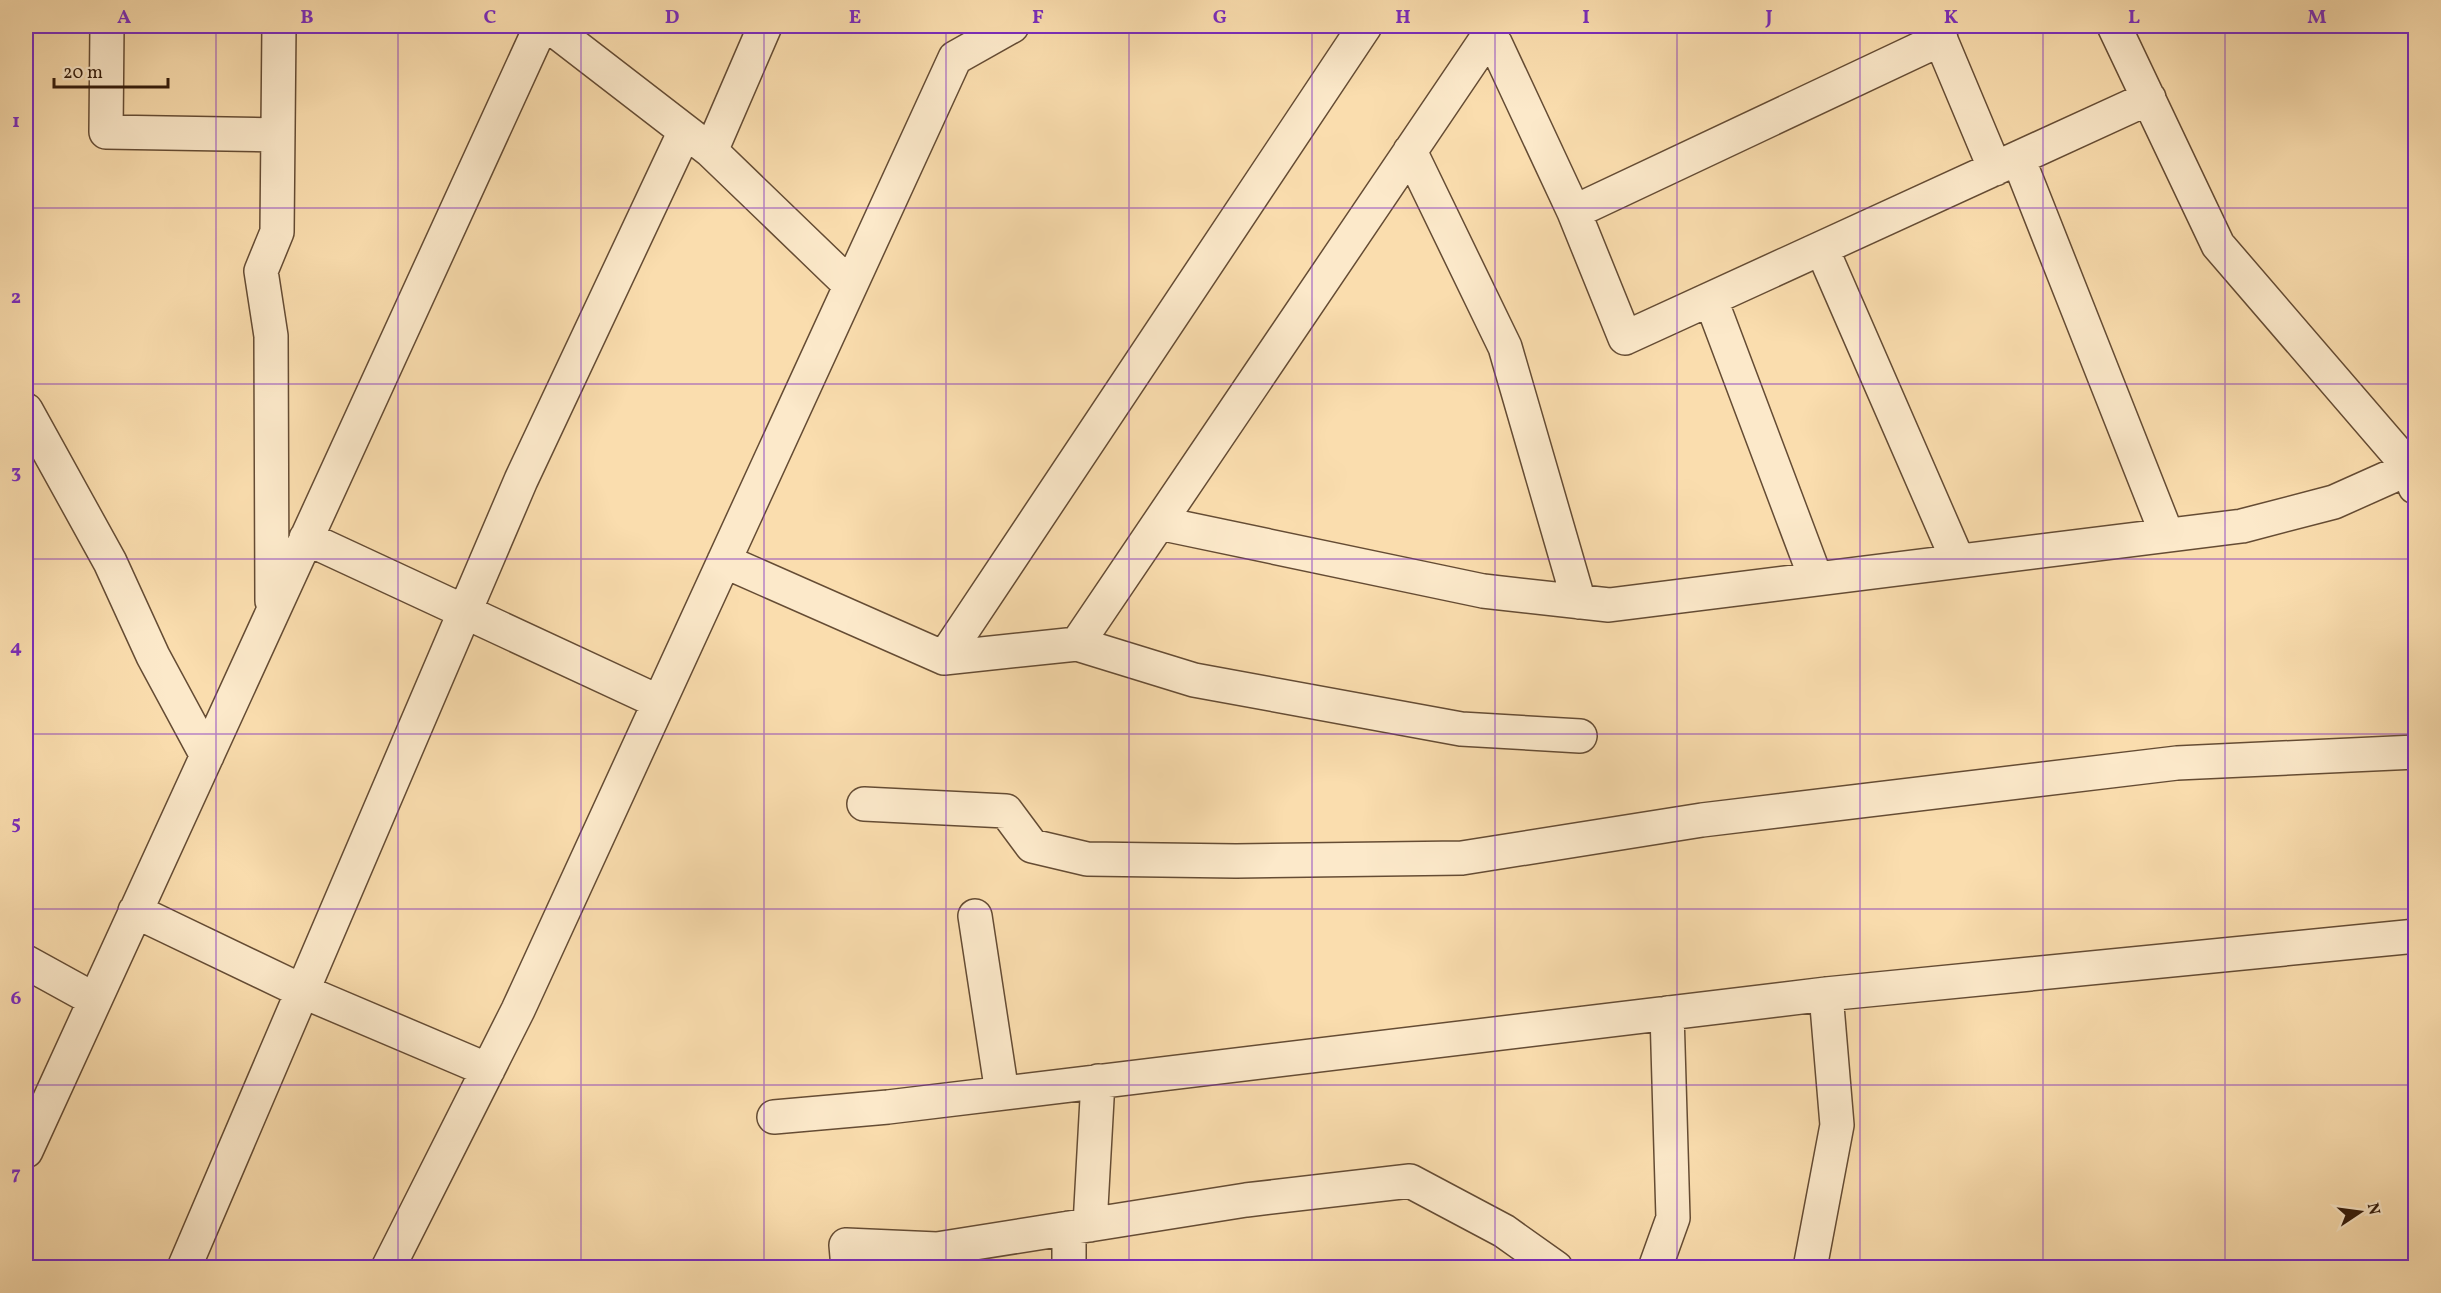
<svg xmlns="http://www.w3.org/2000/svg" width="2441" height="1293" viewBox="0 0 2441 1293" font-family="Vollkorn,serif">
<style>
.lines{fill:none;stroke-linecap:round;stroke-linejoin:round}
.minor-casing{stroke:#654c34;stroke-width:36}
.minor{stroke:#fce9ca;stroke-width:33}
.grid{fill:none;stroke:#7b2cbf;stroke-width:1.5;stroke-opacity:0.55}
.neatline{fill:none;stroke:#7b2cbf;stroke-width:2}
.grid-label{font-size:20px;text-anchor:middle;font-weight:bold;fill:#7b2cbf}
</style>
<rect width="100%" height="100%" fill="#faddae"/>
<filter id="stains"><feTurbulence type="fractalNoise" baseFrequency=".00333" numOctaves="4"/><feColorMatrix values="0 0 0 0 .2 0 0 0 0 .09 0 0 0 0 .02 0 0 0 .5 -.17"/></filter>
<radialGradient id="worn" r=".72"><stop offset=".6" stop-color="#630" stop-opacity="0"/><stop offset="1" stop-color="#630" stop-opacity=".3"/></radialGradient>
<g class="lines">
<g class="minor-casing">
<path id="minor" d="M107,26L106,132L278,135
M549,26L711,151L850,285
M1935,26L1995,169
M2114,26L2218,245L2410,468L2415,487
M1490,32L1574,212L1625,338L2149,98
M711,151L765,26
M1410,151L1505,347L1579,602
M2018,158L2167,535
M1574,212L1941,39
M1822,249L1958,561
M1711,300L1816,579
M26,410L110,562L153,656L207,756
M1159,523L1483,591L1609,605L2242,526L2334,502L2410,468
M306,538L659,702
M724,561L944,658L1077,644L1194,680L1461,729L1580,736
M272,601L271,336L261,271L277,232L279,26
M1077,644L1495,26
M944,658L1365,26
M864,804L1006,811L1032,846L1087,859L1236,861L1462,858L1702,820L2177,763L2416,752
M135,911L302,991L488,1070
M975,916L1002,1093
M26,962L95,1000
M774,1117L888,1107L1826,994L2416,936
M26,1151L541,26
M1090,1225L1098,1081
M1069,1228V1268
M184,1268L521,480L685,131
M388,1268L518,1010L955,58L1012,26
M848,1268L846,1245L937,1249L1246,1200L1410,1181L1504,1231L1556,1268
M1655,1268L1673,1218L1667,1013
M1810,1268L1837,1125L1826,994"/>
</g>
<use href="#minor" class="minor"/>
</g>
<path class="grid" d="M216,26V1268M398,26V1268M581,26V1268M764,26V1268M946,26V1268M1129,26V1268M1312,26V1268M1495,26V1268M1677,26V1268M1860,26V1268M2043,26V1268M2225,26V1268M26,208H2416M26,384H2416M26,559H2416M26,734H2416M26,909H2416M26,1085H2416"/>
<rect width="2441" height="1293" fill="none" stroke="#faddae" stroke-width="66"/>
<g transform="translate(2360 1212) rotate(77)" stroke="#fce9ca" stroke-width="4.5" paint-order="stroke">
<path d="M0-4.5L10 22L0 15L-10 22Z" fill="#331b0b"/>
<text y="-9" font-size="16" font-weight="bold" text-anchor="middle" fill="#331b0b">N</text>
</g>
<path d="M54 78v9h114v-9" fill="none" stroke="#331b0b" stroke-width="3"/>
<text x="63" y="78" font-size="18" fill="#331b0b" stroke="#fce9ca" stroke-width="4.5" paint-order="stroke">20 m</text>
<rect x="33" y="33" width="2375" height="1227" class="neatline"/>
<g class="grid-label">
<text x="124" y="23">A</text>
<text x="307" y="23">B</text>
<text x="490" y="23">C</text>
<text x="672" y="23">D</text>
<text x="855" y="23">E</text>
<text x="1038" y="23">F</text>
<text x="1220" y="23">G</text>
<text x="1403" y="23">H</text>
<text x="1586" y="23">I</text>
<text x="1769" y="23">J</text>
<text x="1951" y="23">K</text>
<text x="2134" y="23">L</text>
<text x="2317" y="23">M</text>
<text x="16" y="127">1</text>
<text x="16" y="303">2</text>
<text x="16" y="478">3</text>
<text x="16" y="653">4</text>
<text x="16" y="829">5</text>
<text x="16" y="1004">6</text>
<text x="16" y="1179">7</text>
</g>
<rect width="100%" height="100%" filter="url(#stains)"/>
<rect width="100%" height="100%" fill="url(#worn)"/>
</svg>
